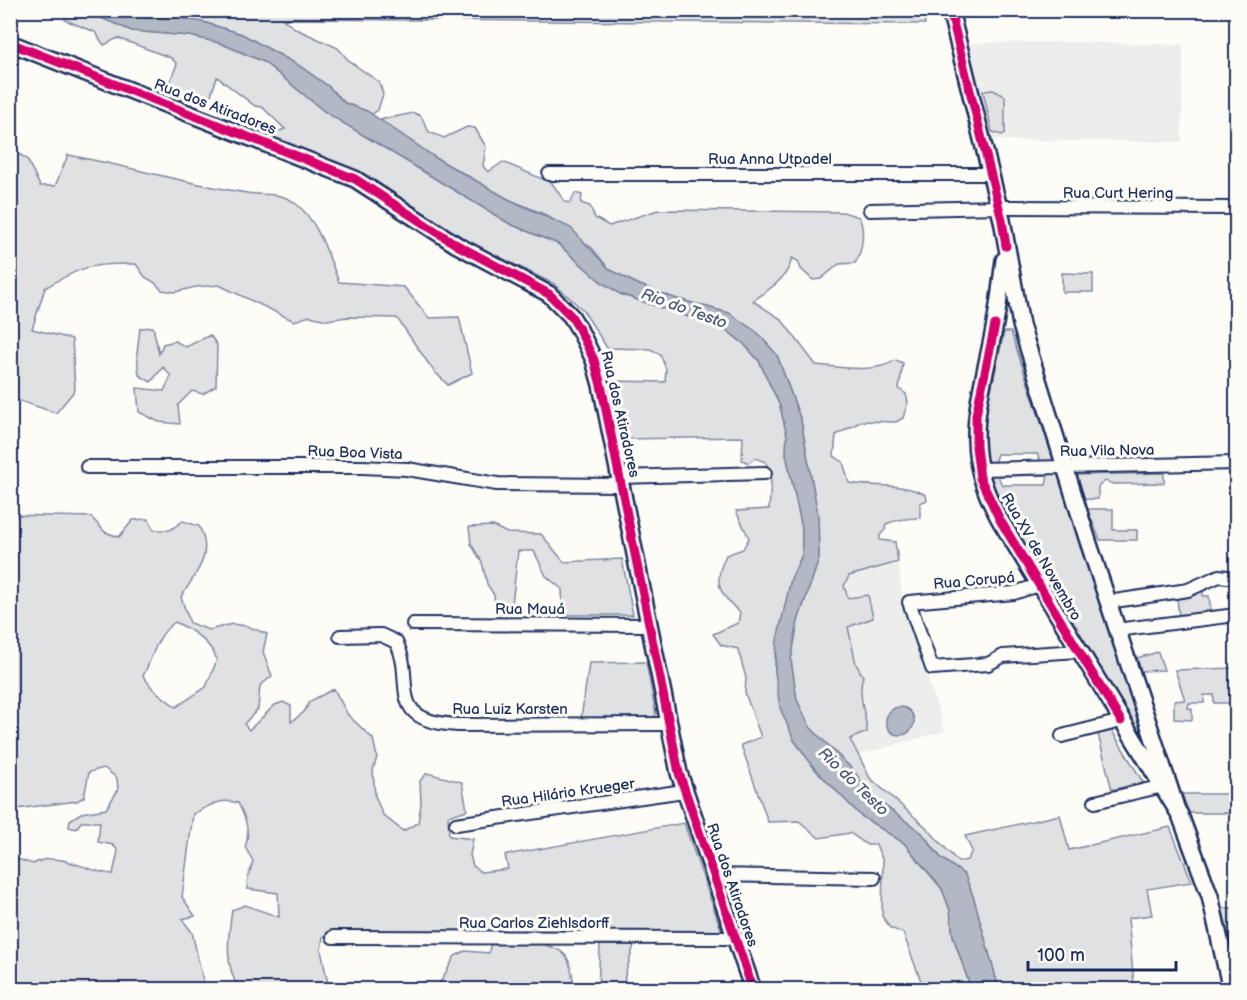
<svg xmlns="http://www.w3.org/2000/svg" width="1247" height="1000" viewBox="0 0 1247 1000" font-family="'Balsamiq Sans',sans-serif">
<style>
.built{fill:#edeeec}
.green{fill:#e0e1e3;stroke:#7e88a0;stroke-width:1.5;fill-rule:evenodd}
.water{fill:#b3b8c5;stroke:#76819c;stroke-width:1.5}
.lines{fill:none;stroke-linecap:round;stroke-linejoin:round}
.stream{stroke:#76819c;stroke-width:3}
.minor-casing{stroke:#1b2f5e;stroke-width:16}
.major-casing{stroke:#1b2f5e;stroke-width:20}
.minor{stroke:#fdfcf7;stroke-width:12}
.major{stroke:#fdfcf7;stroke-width:15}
.cycleway-casing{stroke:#fdfcf7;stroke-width:13}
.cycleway{stroke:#d6006c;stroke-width:9}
.labels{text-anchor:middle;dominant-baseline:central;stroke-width:6;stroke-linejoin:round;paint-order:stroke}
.street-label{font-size:15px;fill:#1b2f5e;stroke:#fdfcf7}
.water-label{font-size:16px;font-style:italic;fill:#49587d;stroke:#fdfcf7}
</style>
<rect width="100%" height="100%" fill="#fdfcf7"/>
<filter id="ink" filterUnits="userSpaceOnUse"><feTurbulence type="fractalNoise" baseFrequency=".0167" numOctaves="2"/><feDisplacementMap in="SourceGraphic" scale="12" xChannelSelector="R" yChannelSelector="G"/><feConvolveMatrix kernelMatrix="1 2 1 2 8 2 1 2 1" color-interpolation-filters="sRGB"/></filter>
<g filter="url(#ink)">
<path class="built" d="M1073,42L1183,45L1182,142L990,140L968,43Z
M898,562L903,601L945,731L859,755L850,739L867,732L866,710L860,686L863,676L856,664L848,627L873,618L848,598L844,586L849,576Z"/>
<path class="green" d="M922,10L925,24L283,19L296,29L338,48L349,61L379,82L383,94L378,110L371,115L345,103L328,86L298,65L242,34L203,22L147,18L118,11Z
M66,11H85L132,31L190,36L220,43L264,62L325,112L510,224L558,244L600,281L620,294L725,329L744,344L759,361L780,406L787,435L786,454L802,528V555L791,579L775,656V672L794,740L815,769L861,816L904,843L942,889L950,910L953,936L971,989H924L903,933L890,928L882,916L883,861L876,845H867L850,833L819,838L799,821L768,822L741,745L761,737L745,693L746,678L738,649L721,645L713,634L738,623L740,613C719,592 712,584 726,555L743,549L749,538L736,511L769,509L771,482L766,462L755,458L749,463L742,460L743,437L624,439L613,381L665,382L666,369L660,354L650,349L607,348L583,310L554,284L465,240L366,178L254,132L263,126L279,131L285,129L262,107L255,106L217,77L211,95L182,100L166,91L177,64L171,58L118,38L104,45L95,32L65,20Z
M993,90L1005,96V133L1002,135L992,132L983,91Z
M414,113L421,116L429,132L444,138L467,127L475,128L486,147L483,166L488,172L503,162L552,183L565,202L570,203L575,193L582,195L581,203L590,206L595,218L609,226L658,210L843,212L859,217C865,229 863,251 855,263L839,264L821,279L813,280L801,269L798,261L792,258C787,280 770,288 753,301L781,319L816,365C840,367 875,374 896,360L903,363L899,389L906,394L908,402L903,418L896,422L862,421L836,435L834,456L843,462L849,483C875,488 903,482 926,495L927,500L920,503V518C907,518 898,519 886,524L885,530L880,535V540L895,542L898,562L849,576L844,586L848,598L868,595L873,618L848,627L856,664L863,676C857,693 866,714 867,732L850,739L870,778L926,827L958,862L967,860L972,851L965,836L1060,815L1069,850L1170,827L1192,882L1147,889L1152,915L1128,918L1134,985L1111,990L999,989L974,899L965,875L941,858L922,833L870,795L854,771L809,727L797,700L791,660L798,621L819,559L818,515L801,421L777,355L729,313L674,298L637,284L609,269L592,248L546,215L508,199L436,158L379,120Z
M11,149L27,159L40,186H55L68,155C128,166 187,184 247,193C264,196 280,191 295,203C319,221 328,256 339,282L404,287L429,318L459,317L472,373L448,385L433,370L397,318L347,317L327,320L310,316L294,321L219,285L196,287L175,292L162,290L154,282L145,277L136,264C92,263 82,266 45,288L32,329L72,339L75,390L56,413L11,398Z
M1062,273L1093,274V292H1062Z
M153,327L159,354L163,344L175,341L186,347L210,335L217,345L216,386L203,394L192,391L178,405L180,424L159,422L139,412L137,388L164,391L171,376L163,367L151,382L139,375L137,353L140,328Z
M1004,332H1011L1145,736L1138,737L1085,651L992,489L984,458L985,417ZM997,454H1037L1042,462L994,463ZM1048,475L1046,485H1002L998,476Z
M1164,473V483L1113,484L1105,481L1098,487V499H1084L1077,475Z
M1087,509H1113V530H1137V540H1100Z
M10,515L91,517L105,532L119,537L133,520L148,519L154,530H170L183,521L199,526C214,555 197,571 181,597L190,623L209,630L232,624L247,626L267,634L263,652L272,676L260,686L258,709L244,724L249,730L275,705L283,702L291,706V722L304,712L310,701L334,689L348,715L373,739L377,757L373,770L375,796L383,815L403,831L418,823L421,803L420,781L427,773L462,782L467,810L448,816L449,836L473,839L470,855L473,866L481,872L508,869L505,855L684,823L722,932L524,938C562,952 570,944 574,989L436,990L455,956L465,951L489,953L492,933L336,931L323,937L321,950L329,989H239C224,964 228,938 232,910L245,905L279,917L278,893L248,889L247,881L253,861L245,847C251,833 245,816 238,803C221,797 207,807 193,814L182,897L195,916L182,919L192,932L205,989H11V857L33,864C59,849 87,873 113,874L118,851L113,845L98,842L100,822H81L76,829L69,827L70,820L81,813L106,809L118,790L117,778L104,768L89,772L84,797L77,801L16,809L11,812ZM175,622C192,630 211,642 217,660L206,687L176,707L153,689L143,676C153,657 156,635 175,622Z
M493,526L507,533L541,534L564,562L622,559L633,615H563L562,589L546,576L534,551H518L511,614L508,618L496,617L494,595L487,584L482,562L471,544L469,527Z
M1203,591V596H1209L1211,612L1179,616L1177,597Z
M1158,652L1164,670L1141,671L1137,658Z
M646,662L656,714L654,718L581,719L589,663Z
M1236,668V703H1214V695H1204V703H1189L1188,708L1192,709V720L1174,719V701L1185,700L1175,670Z
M1112,731L1143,782L1112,790L1098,734Z
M1182,794H1236V813H1189Z
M1222,908H1236V948L1230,945Z
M600,945H634L625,975L624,989H598Z"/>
<path class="water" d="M85,11H118L147,18H178L203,22L242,34L298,65L328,86L345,103L367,111L436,158L508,199L571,228L609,269L637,284L674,298L729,313L758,333L777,355L801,421L818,515L819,559L798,621L791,660L797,700L810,727L854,771L870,795L922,833L941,858L965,875L974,899L999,989H971L953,936L950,910L942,889L904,843L861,816L815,769L794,740L780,708L775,672L777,640L791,579L802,555V528L786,454L787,435L780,406L759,361L744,344L725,329L620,294L600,281L558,244L510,224L325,112L264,62L220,43L190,36L132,31Z
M886 721a14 14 0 1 1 28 0a14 14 0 1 1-28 0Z"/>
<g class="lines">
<path class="stream" d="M740,10L744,16"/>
<g class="minor-casing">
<path id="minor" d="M549,174H991
M870,210L999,207L1236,208
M87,467H362L407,469L497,484L620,485
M978,469L1236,463
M619,477L765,473
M1039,585L1014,593L909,602L932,668L988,664L1003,656L1079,651
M1108,602L1188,590L1219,576L1236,578
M413,624L648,625
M1116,630L1236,615
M340,636L381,635L396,642C417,681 382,721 458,725L667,724
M1062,736L1121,721
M1095,802L1163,786
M456,824L684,791
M712,875L874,878
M333,937L734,938
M1223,955H1236"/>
</g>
<g class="major-casing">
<path id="major" d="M950,10L1002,220L1021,325L1087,538L1177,810
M10,43L355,179L457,245L549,294L571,316L579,329L594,360L601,385L679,773L753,990
M1004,260C1001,282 999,303 995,324C981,400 958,447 1000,520L1180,815L1210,896L1231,990"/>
</g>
<use href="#minor" class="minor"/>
<use href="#major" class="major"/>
<g class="cycleway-casing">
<path id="cycleway" d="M950,10L1002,220L1006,246
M10,43L355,179L457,245L549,294L571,316L579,329L594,360L601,385L679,773L753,990
M995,325L976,415V447L980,478L1000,520L1121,721"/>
</g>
<use href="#cycleway" class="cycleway"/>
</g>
</g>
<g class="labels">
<g class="street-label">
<text transform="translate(215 107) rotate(21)">Rua dos Atiradores</text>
<text x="770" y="159">Rua Anna Utpadel</text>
<text x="1118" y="193">Rua Curt Hering</text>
<text transform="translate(620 414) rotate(77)">Rua dos Atiradores</text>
<text transform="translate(1107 451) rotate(-1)">Rua Vila Nova</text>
<text transform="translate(355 453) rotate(2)">Rua Boa Vista</text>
<text transform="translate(1041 557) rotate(60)">Rua XV de Novembro</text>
<text transform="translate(974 581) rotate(-5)">Rua Corupá</text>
<text x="530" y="609">Rua Mauá</text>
<text x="510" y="709">Rua Luiz Karsten</text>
<text transform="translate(568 793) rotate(-8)">Rua Hilário Krueger</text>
<text transform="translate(732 885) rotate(71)">Rua dos Atiradores</text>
<text x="534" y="923">Rua Carlos Ziehlsdorff</text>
</g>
<g class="water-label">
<text transform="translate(684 309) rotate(20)">Rio do Testo</text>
<text transform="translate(853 782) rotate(44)">Rio do Testo</text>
</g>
</g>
<rect width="1247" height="1000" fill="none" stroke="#fdfcf7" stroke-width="36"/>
<rect x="18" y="18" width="1211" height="964" fill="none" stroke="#1b2f5e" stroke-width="2" filter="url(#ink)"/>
<path d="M1028 961v9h148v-9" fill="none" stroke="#1b2f5e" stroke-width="3"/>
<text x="1037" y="961" font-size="18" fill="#1b2f5e" stroke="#fdfcf7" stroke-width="4.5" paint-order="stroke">100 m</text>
</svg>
